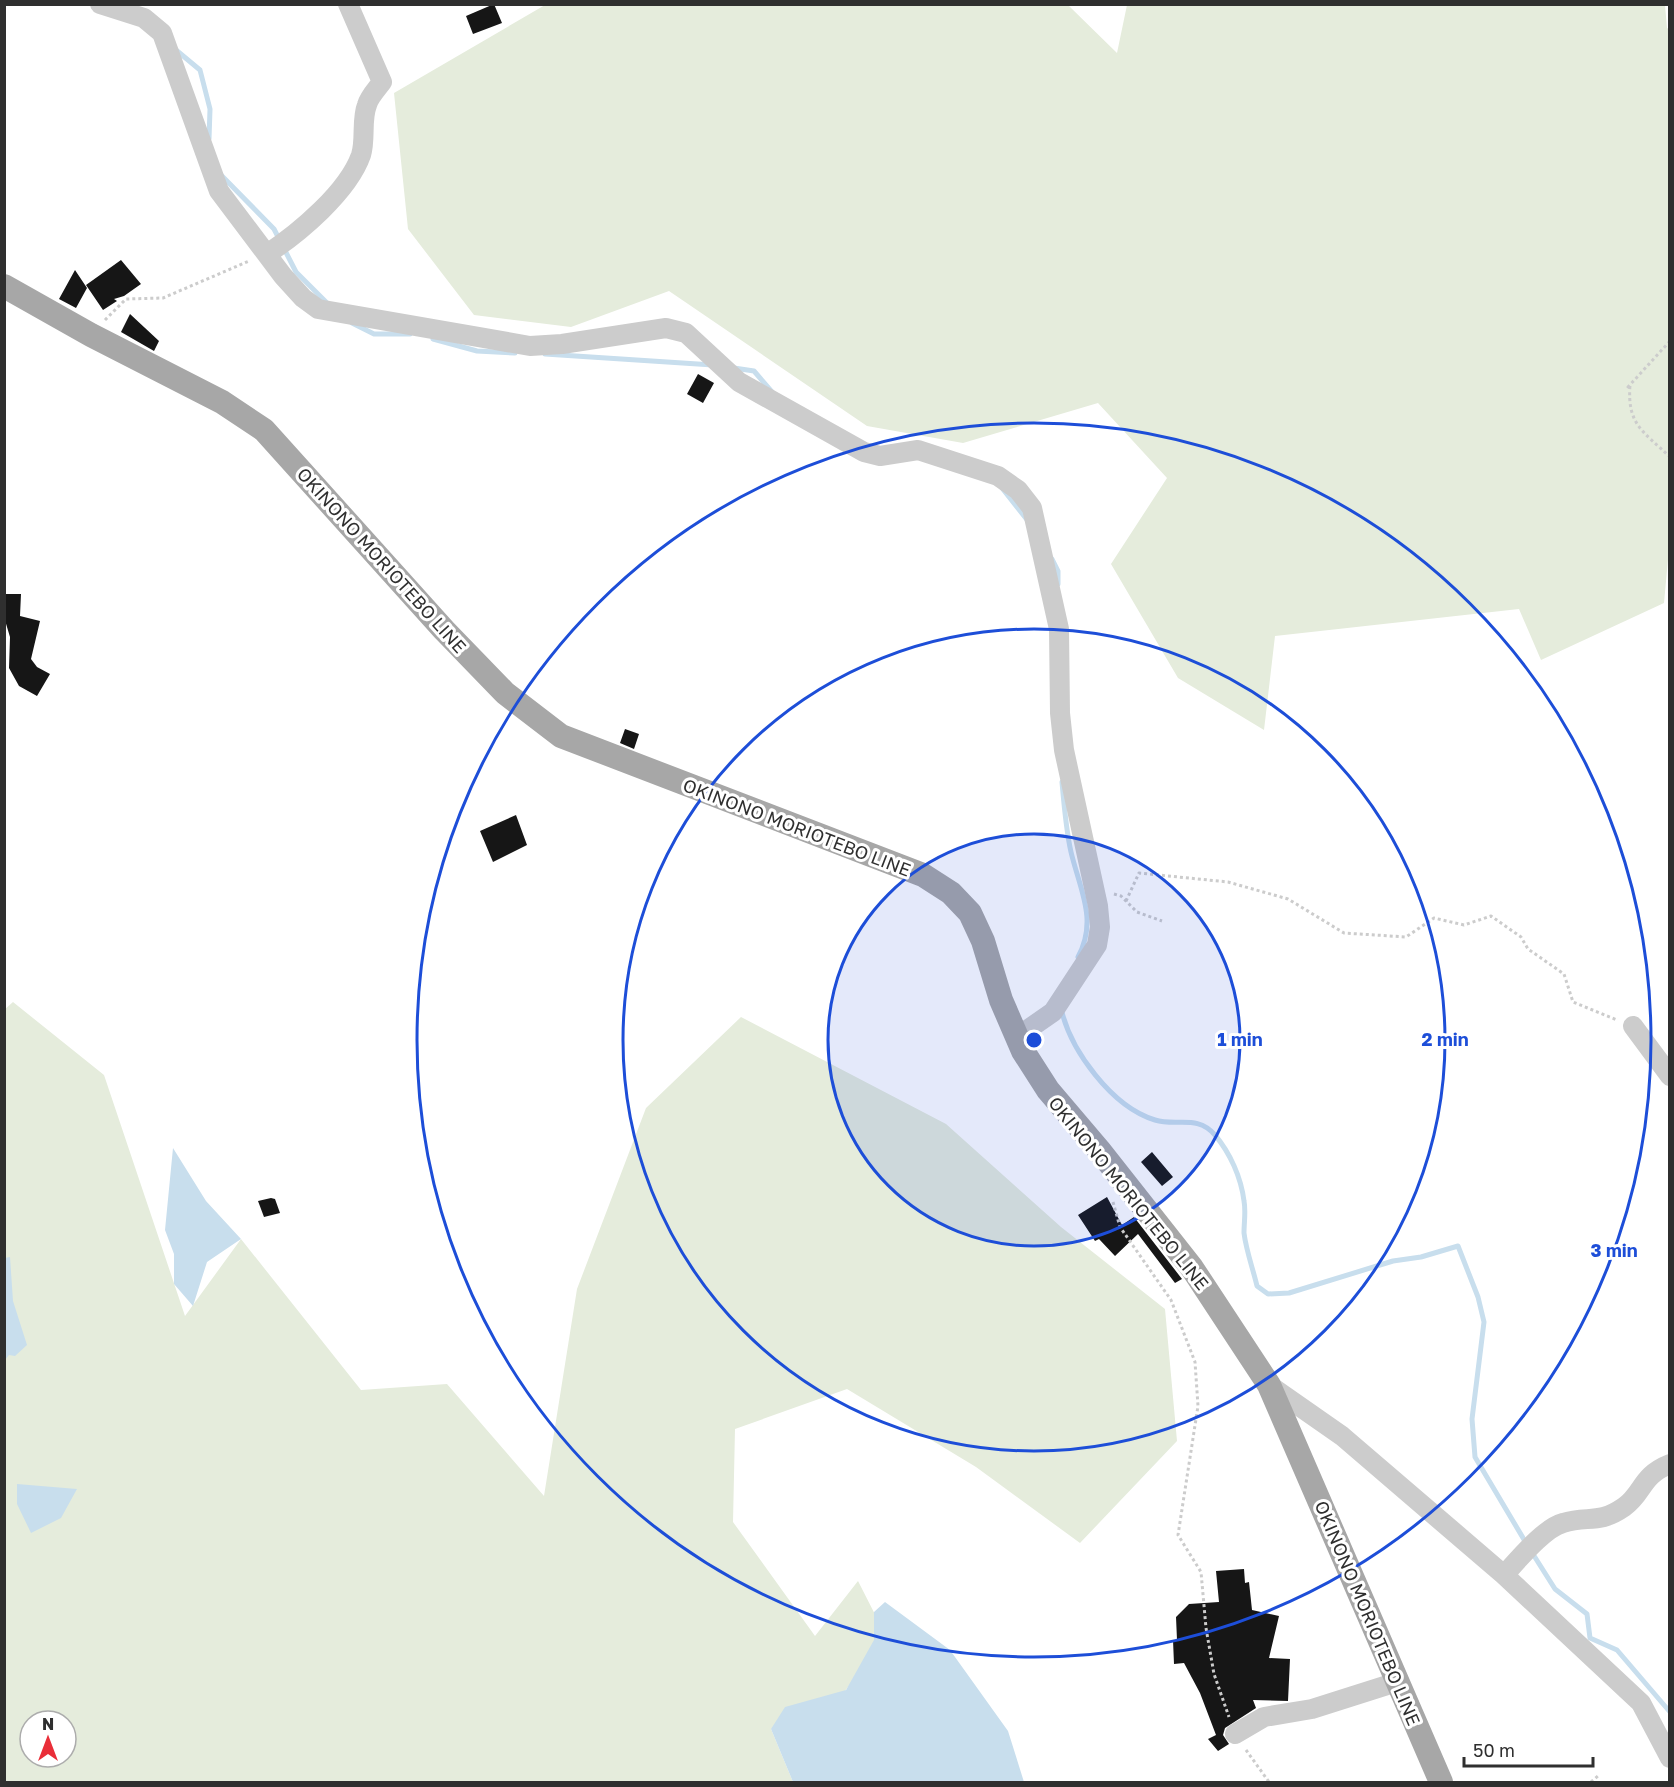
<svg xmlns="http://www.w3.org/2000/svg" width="1674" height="1787" viewBox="0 0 1674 1787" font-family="'Golos Text',sans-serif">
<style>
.green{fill:#e5ecdc;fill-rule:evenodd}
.water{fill:#c8deed}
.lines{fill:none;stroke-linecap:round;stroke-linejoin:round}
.stream{stroke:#c8deed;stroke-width:5}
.building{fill:#161616}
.path{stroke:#ccc;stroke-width:3;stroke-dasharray:3 3;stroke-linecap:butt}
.minor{stroke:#ccc;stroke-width:20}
.major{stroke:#a7a7a7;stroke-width:24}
.ring{fill:none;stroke:#1d4ed8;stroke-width:3}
.labels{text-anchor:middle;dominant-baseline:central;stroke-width:6;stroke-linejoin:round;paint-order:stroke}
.street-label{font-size:18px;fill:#2f2f2f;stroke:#fff}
.centre{fill:#1d4ed8;stroke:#fff;stroke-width:3}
.ring-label{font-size:18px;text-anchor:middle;font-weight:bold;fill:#1d4ed8;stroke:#fff;stroke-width:6;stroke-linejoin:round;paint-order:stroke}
</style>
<rect width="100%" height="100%" fill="#fff"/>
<path class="green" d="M545,5H1068L1117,53L1127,5H1665L1667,28L1670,30V537L1664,603L1541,660L1519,609L1275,636L1264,730L1178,678L1111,564L1167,478L1098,403L963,443L867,426L669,291L571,327L474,315L408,229L394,93Z
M13,1002L104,1075L185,1316L241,1239L361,1390L447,1384L544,1496L577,1289L646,1108L741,1017L946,1124L1061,1227L1165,1309L1177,1441L1080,1543L976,1467L847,1389L735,1429L733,1522L815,1636L858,1581L886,1636L833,1707L771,1729L793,1782H5L4,1010ZM30,1721H66V1757H30Z"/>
<path class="water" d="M173,1148L206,1201L241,1239L207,1262L193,1306L174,1284V1254L165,1230Z
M10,1257L13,1301L27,1345L15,1356L9,1355L5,1360V1258Z
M17,1484L77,1489L61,1518L31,1533L17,1504Z
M885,1602L950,1650L1008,1731L1024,1782H793L771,1729L785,1707L846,1690L874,1640V1612Z"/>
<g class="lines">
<path class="stream" d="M176,50L200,70L210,109L209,139
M221,175L274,229L296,272L329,305
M352,323L374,334H410
M433,339L477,351L515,353
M545,354L713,365
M734,368L754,371L772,392
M1002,488L1028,521
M1052,559L1058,571V584
M1062,782C1064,805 1066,830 1071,852C1080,890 1098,920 1078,957
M1061,1008C1070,1050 1112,1107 1155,1120C1177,1127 1197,1114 1215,1135C1230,1153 1241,1177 1244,1201C1246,1211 1244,1222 1244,1233C1246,1250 1253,1269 1257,1286L1268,1294L1289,1293L1393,1261L1421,1257L1458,1246L1478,1297L1484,1322L1472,1419L1475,1457L1526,1543
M1531,1551L1555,1589L1587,1614L1590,1638L1617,1650L1670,1712"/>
</g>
<path class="building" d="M494,4L502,23L473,34L466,16Z
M121,260L141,284L124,296L114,299L117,301L103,310L86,285Z
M75,270L87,288L76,308L59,299Z
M130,314L159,341L154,351L121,332Z
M698,374L714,383L703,403L687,394Z
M4,594H21L20,616L40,621L31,659L37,667L50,674L37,696L19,686L9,668L10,637L4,617Z
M625,729L639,734L634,749L620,743Z
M516,815L527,845L493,862L480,831Z
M1152,1152L1173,1177L1162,1186L1141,1162Z
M1107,1197L1122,1225L1134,1217L1182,1279L1175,1283L1138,1234L1115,1256L1099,1239L1095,1241L1078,1215Z
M271,1198L275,1199L280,1213L264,1217L258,1201Z
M1244,1569L1245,1583L1249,1582L1252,1610L1279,1616L1269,1658L1290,1659L1288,1701L1253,1700L1256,1708L1225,1728L1223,1735L1229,1744L1218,1751L1208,1739L1216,1735L1200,1693L1184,1663L1174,1664L1173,1640H1177L1176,1617L1189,1604L1219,1602L1216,1571Z"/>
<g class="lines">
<path class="path" d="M105,320L126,299L163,298L249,261
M1670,341L1628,387L1630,385C1627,425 1643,431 1670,457
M1114,894L1121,896L1137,912L1162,921
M1126,901L1139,873L1228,882L1288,899L1344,933L1406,937L1434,918L1464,925L1491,916L1521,937L1528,949L1564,974L1573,1002L1617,1020
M1113,1202L1120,1227L1171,1300L1195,1362L1198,1406L1178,1535L1201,1572L1206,1628L1214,1674L1229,1717
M1246,1750L1269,1782
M1591,1782L1599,1775"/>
<path class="minor" d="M100,4L144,18L162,33L219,191L283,276L303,298L318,309L530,346L562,344L666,328L686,333L739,382L864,452L880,456L918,450L998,476L1018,490L1032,508L1059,629L1060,713L1064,750L1098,906L1100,927L1097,945L1053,1012L1017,1037
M267,254C299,233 348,192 361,155C366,139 361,120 367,105C369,97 377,89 382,82L348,4
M1633,1026L1670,1076
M1269,1385L1342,1436L1504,1575L1641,1703L1670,1758
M1504,1575C1518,1560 1544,1528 1563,1523C1588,1515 1598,1525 1624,1507C1644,1493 1640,1476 1670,1464
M1235,1734L1264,1717L1312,1709L1397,1682"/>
<path class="major" d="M4,286L91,335L222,402L264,430L444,630L505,693L561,736L923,875L951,893L970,913L983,941L1001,1000L1023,1051L1048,1090L1099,1150L1192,1268L1269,1385L1441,1782"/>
</g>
<circle cx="1034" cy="1040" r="206" fill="#1d4ed8" fill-opacity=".12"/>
<g class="ring">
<circle cx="1034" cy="1040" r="206"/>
<circle cx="1034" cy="1040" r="411"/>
<circle cx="1034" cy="1040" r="617"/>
</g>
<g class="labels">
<g class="street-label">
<text transform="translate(382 560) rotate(48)">OKINONO MORIOTEBO LINE</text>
<text transform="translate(797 827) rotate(21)">OKINONO MORIOTEBO LINE</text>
<text transform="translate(1129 1193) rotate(51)">OKINONO MORIOTEBO LINE</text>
<text transform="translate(1368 1613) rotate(67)">OKINONO MORIOTEBO LINE</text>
</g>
</g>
<circle cx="1034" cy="1040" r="9" class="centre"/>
<g class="ring-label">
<text x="1240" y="1046">1 min</text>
<text x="1445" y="1046">2 min</text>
<text x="1614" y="1257">3 min</text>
</g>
<rect width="1674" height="1787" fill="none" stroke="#2f2f2f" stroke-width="12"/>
<g transform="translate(48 1739)"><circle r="28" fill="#ffffff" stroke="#acacac" stroke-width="1.5"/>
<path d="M0-4.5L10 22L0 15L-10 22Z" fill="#e92e38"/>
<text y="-9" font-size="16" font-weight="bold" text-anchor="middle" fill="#2f2f2f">N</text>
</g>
<path d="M1464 1757v9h129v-9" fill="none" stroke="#2f2f2f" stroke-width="3"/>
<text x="1473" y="1757" font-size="18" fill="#2f2f2f" stroke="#ffffff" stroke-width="4.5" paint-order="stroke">50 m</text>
</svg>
